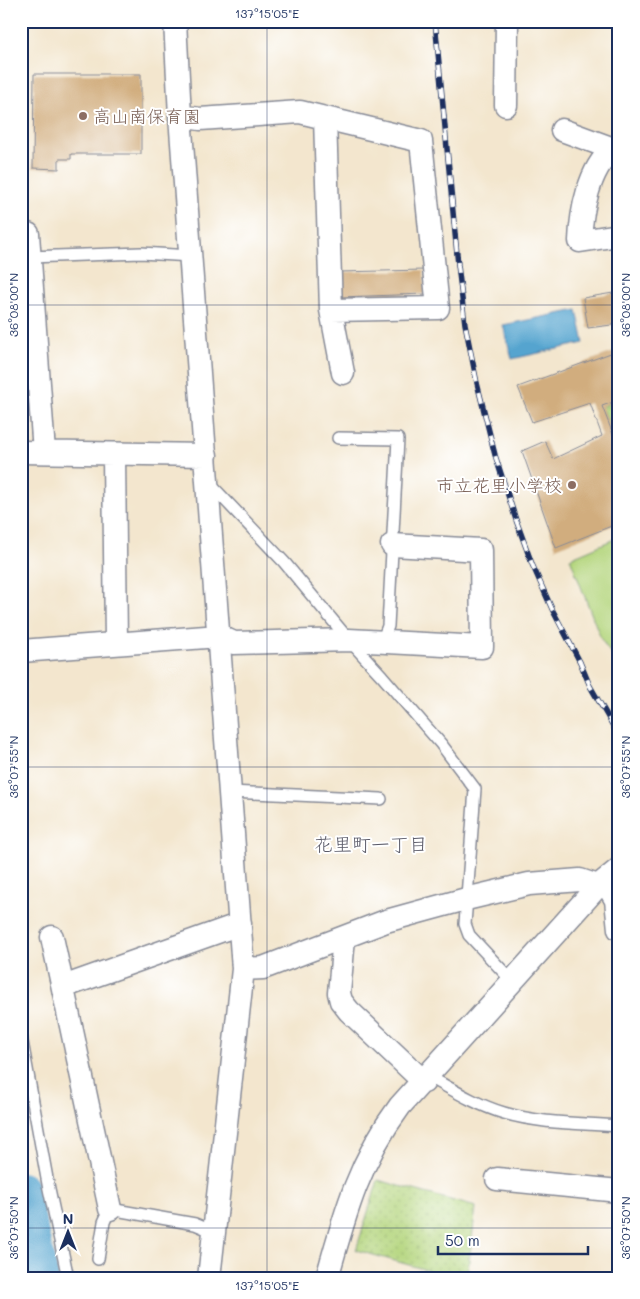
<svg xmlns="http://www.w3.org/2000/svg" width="640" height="1299" viewBox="0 0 640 1299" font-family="Mali,'Klee One',sans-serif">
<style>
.grass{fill:url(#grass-tufts);stroke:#68826e}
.park{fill:url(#park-dots);stroke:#68826e}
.pitch{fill:#b4d57d;stroke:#68826e}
.water{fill:#55a4cf;stroke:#386a96}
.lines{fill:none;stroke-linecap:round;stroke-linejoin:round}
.river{stroke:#55a4cf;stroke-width:36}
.building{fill:#d1ad7e}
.lane-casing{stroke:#878a96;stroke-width:14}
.street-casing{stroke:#878a96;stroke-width:25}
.lane{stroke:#fff;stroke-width:11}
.street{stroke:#fff;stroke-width:22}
.rail-casing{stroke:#1b2f5e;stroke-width:5.5}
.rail{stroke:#fff;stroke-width:4;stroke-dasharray:11;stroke-linecap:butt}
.ticks{fill:none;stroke:#1b2f5e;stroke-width:1;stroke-opacity:0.45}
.education-dot{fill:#8d6e63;stroke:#fff;stroke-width:2}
.labels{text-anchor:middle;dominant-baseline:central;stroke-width:4;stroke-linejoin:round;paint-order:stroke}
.education-label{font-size:18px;fill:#785e54;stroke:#fff;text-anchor:start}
.neighbourhood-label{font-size:19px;fill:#5b5b69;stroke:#fff}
.neatline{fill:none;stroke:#1b2f5e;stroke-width:2}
.ticks-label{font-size:12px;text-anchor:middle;fill:#1b2f5e}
</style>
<defs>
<pattern id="grass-tufts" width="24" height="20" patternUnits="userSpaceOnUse" patternTransform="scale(1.25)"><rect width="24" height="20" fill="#b4d57d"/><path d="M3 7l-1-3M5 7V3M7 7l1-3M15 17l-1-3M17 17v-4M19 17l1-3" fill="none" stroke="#9ab76e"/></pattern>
<pattern id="park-dots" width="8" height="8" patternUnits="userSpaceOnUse" patternTransform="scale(1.25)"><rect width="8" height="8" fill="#b4d57d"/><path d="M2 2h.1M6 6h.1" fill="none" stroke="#9ab76e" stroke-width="1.8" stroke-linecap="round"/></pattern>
</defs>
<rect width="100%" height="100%" fill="#fff"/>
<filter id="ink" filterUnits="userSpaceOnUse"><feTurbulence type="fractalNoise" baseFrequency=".02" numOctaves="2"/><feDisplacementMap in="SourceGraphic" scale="10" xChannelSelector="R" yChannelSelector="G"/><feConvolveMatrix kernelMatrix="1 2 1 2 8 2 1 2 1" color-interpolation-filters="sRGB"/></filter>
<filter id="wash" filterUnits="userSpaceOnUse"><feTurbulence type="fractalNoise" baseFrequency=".0096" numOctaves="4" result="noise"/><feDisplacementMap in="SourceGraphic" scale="20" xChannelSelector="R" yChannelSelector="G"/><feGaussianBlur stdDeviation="1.12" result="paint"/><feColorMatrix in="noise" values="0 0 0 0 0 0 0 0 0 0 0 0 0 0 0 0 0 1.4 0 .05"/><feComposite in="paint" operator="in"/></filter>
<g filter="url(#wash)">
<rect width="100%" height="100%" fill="#f3e6ce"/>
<path class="grass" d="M619,400V441L616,442L602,406Z"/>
<path class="park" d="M378,1180L476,1207L467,1278H455L356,1250Z"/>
<path class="pitch" d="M619,537V666L601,639L570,558Z"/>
<path class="water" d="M577,310L584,343L512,359L503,325Z"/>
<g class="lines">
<path class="river" d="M21,1190L41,1278"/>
</g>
<g id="blocks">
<path class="building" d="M34,74H141V154H71V159H59V169L33,168Z
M424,270L425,294L339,297V272Z
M619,292V324L588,328L583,298Z
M619,350V400L602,406L616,442L619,441V523L556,548L522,451L545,441L553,459L602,436L590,403L532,422L518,387Z"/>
</g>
</g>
<g filter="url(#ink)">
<use href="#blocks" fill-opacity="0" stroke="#878a96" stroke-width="1"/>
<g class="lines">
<g class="lane-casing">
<path id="lane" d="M29,257L141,253L191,256
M338,438L398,439L388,626L382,642
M209,483L284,562L349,640L382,676L441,744L475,789L465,924L469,935L513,982
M230,792L381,799
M21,1036L48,1184L68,1278
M428,1076C453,1090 477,1105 504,1113C542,1124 580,1123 619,1126
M98,1259L104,1222L110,1209L195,1224L214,1232"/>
</g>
<g class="street-casing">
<path id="street" d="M175,21L180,116L243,969L209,1278
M506,105L507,21
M180,116L200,119L300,112L421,141L438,308L331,310L325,118
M562,130L619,151
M612,150C589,169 581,212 580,241L619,235
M21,232L28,234L44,452
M331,310L343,373
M21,452L206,455
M114,455L116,643
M21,651L219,636L234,643L349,640L482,647L481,550L392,545
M605,881L616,900L619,929
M52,937L110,1209
M344,938L339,993L341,1001L349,1011L424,1082
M243,969L263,968L386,921L466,899L529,884L580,880L598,886
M63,987L240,924
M497,1179L619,1191
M327,1278C345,1213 359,1161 400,1106L598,886L619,869"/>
</g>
<use href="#lane" class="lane"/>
<use href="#street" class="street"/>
<g class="rail-casing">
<path id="rail" d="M435,21L458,265L465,324L477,383L495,455L516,520L532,564L552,609L580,662L590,686L619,736"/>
</g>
<use href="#rail" class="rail"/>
</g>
</g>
<path class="ticks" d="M267,21V1278M21,305H619M21,767H619M21,1228H619"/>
<g class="education-dot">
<circle cx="83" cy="116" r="5"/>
<circle cx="572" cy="485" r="5"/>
</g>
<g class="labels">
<g class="education-label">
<text x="93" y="116">高山南保育園</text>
<text x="562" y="485" text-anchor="end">市立花里小学校</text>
</g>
<g class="neighbourhood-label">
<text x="371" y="843">花里町一丁目</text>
</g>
</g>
<rect width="640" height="1299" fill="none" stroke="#fff" stroke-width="55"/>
<g transform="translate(68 1232)" stroke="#ffffff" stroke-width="4" paint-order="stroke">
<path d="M0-4L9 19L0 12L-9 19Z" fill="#1b2f5e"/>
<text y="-8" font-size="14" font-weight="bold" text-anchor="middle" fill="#1b2f5e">N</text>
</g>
<path d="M438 1246v8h150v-8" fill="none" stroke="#1b2f5e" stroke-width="2.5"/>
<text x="445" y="1246" font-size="15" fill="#1b2f5e" stroke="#ffffff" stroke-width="4" paint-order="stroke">50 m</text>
<rect x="28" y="28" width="584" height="1244" class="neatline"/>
<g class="ticks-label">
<text x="267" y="18">137°15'05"E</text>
<text transform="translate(14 305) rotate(-90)" y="4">36°08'00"N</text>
<text transform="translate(626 305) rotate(-90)" y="4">36°08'00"N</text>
<text transform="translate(14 767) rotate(-90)" y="4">36°07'55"N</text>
<text transform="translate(626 767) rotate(-90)" y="4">36°07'55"N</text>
<text transform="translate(14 1228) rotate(-90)" y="4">36°07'50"N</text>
<text transform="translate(626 1228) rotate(-90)" y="4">36°07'50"N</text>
<text x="267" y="1290">137°15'05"E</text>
</g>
</svg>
